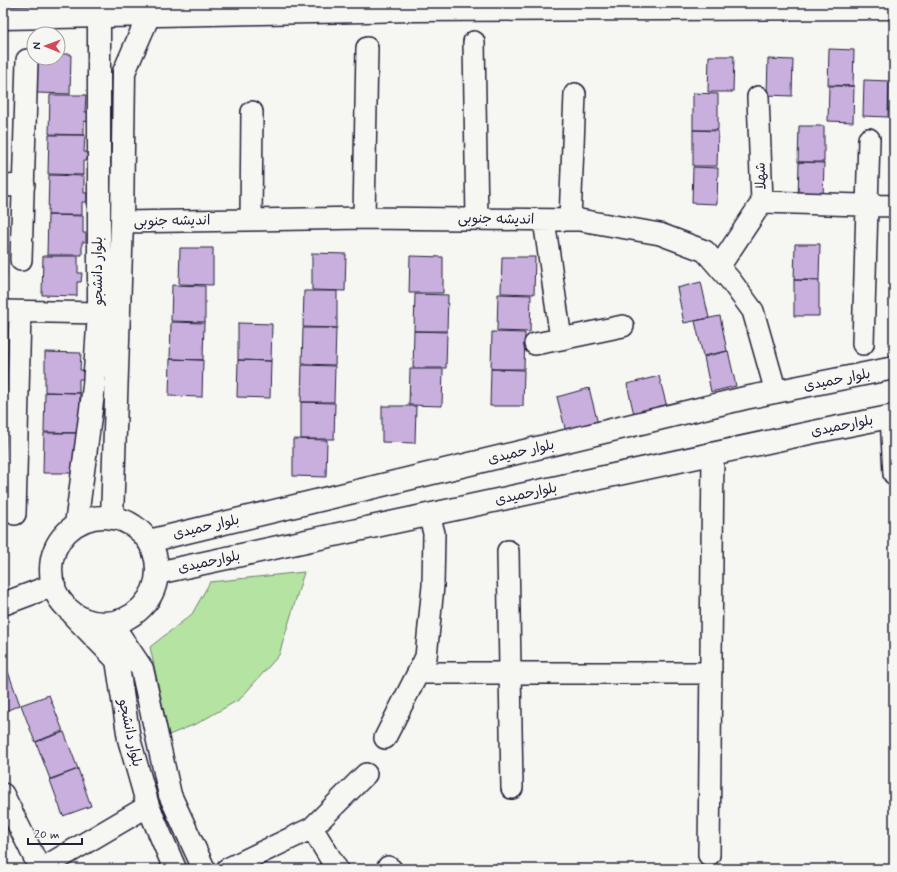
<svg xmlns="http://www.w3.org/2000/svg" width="897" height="872" viewBox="0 0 897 872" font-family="Mynerve,'Playpen Sans Arabic',sans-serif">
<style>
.green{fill:#b5e3a2;stroke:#6c826e}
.building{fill:#c9afdd;stroke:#22223b}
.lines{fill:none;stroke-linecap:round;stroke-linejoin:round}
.minor-casing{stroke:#22223b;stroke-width:24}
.tertiary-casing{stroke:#22223b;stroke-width:25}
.secondary-casing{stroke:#22223b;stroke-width:25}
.minor{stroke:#f6f6f2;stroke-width:21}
.tertiary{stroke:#f6f6f2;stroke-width:22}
.secondary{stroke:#f6f6f2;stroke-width:22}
.labels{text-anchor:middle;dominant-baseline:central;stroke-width:3;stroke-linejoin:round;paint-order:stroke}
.street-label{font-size:14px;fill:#22223b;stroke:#f6f6f2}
</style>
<rect width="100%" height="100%" fill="#f6f6f2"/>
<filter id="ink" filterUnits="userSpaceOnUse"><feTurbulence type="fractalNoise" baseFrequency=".025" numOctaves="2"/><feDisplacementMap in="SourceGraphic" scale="8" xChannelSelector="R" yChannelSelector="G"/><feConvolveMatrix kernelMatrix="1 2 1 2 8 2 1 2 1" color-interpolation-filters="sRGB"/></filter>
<g filter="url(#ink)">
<path class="green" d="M304,572L279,655L240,699L198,723L169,735L150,647L192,614L210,582Z"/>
<path class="building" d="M829,49L854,50L853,86L828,85Z
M58,54H71L70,94L37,93L38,58H58Z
M709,56H734L733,92H708Z
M768,59L793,60L792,96L767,95Z
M864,80L889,81L888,117L863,116Z
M829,86H854L853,122L828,121Z
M693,93L718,94V130H693Z
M50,95H86L85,112H89L88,122L84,121V135L49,134Z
M799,126H824V162H798Z
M693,130L718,131L717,166H693Z
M49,135H85L84,152H88L87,161H83V175L48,174Z
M799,162L824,163L823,199L798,198Z
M693,167L718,168L717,204L692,203Z
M49,175L84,176V193H87V202H82V215H48Z
M48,215L83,216V233H86V242H82V255H47Z
M795,244H820L819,280H794Z
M180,248H213V285L179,284Z
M312,253L346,254L345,291L312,290Z
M43,256H78V273H82L81,282H77V296L42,295Z
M410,256L443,257V293H409Z
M502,257H535L534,294L501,293Z
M3,266H6V275L3,274Z
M794,280L819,281V316H794Z
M701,282L709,318L684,323L677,288Z
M172,285L205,286V322L171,321Z
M304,291H337V328L303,327Z
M415,294L448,295L447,331H414Z
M498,294L531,295L530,332L497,331Z
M720,316L727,351L703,356L695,321Z
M171,322L204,323L203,360L170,359Z
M238,323L272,324L271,361L238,360Z
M303,328H336L335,365L302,364Z
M414,331L447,332L446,368H413Z
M492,332L525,333L524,369H491Z
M728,351L736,386L711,392L704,357Z
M45,352L81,353L80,370H84V379H79V393L45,392Z
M170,359L203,360L202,397L169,396Z
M238,360L271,361L270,398L237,397Z
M302,365L335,366L334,402H301Z
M410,369H443L442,406L409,405Z
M491,369L524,370L523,406H490Z
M659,376L668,411L635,419L627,384Z
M589,388L598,424L566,432L557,397Z
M45,392L80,393V410H83L78,433L44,432Z
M301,402L335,403L334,439H301Z
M382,406H416L415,443L382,442Z
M44,433H79L78,473H43Z
M293,439L327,440L326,477L293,476Z
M7,669L20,705L3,712V670Z
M49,695L63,731L35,742L21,705Z
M64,732L78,769L50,779L36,742Z
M78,769L91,806L63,816L50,780Z"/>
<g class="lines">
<g class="minor-casing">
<path id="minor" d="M474,42L477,219
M3,186L24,185
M762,202L894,206
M364,218L367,48
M251,220L252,112
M570,220L575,94
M122,222L364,218L580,220L660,234L705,251L731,281L753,311L776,392
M21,260L27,60
M719,267L762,202L758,97
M3,311L99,313
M561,339L623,326
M535,344L561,339L544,220
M863,344L869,139
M891,417L894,474
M15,514L20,312
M508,551L512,788
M418,673H711
M385,738L426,657L433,586L434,533L429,515
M3,794L40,869
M312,828L337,869
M709,855L713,454
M388,867L391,869
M41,869L148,806
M227,869L312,828L366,774"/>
</g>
<g class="tertiary-casing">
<path id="tertiary" d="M51 570a53 53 0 1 1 106 0a53 53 0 1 1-106 0Z
M112,518L122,222L124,72L149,15
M76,525L94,386L99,313V16
M149,541L745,398L894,368
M157,573L814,432L894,416
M3,604L54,585
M75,617L117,660L129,739L148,806L175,869
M111,623L142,669L170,795L204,869"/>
</g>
<g class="secondary-casing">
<path id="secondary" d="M3,18L414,10L894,8"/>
</g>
<use href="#minor" class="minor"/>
<use href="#tertiary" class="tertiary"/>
<use href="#secondary" class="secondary"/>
</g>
</g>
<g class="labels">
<g class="street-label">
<text transform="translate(761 176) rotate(-92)">شهلا</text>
<text transform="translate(496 219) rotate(1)">اندیشه جنوبی</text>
<text transform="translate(172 221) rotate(-1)">اندیشه جنوبی</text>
<text transform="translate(98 271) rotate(-90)">بلوار دانشجو</text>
<text transform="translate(837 380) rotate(-11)">بلوار حمیدی</text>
<text transform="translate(842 426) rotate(-11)">بلوارحمیدی</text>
<text transform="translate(521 452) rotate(-13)">بلوار حمیدی</text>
<text transform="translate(526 494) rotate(-12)">بلوارحمیدی</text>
<text transform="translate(206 527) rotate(-13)">بلوار حمیدی</text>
<text transform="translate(209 562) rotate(-12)">بلوارحمیدی</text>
<text transform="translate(130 733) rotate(78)">بلوار دانشجو</text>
</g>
</g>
<rect width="897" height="872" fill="none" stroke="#f6f6f2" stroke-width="16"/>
<rect x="8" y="8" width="881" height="856" fill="none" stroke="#22223b" stroke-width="1.5" filter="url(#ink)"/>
<g transform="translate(46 46) rotate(271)"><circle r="19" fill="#f6f6f2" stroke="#a1a1a9"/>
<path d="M0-3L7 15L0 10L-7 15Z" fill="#d1495b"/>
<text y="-6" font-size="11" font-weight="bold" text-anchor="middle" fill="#22223b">N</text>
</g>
<path d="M28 838v6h54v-6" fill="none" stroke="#22223b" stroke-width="2"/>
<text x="34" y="838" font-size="12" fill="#22223b" stroke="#f6f6f2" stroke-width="3" paint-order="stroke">20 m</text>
</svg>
